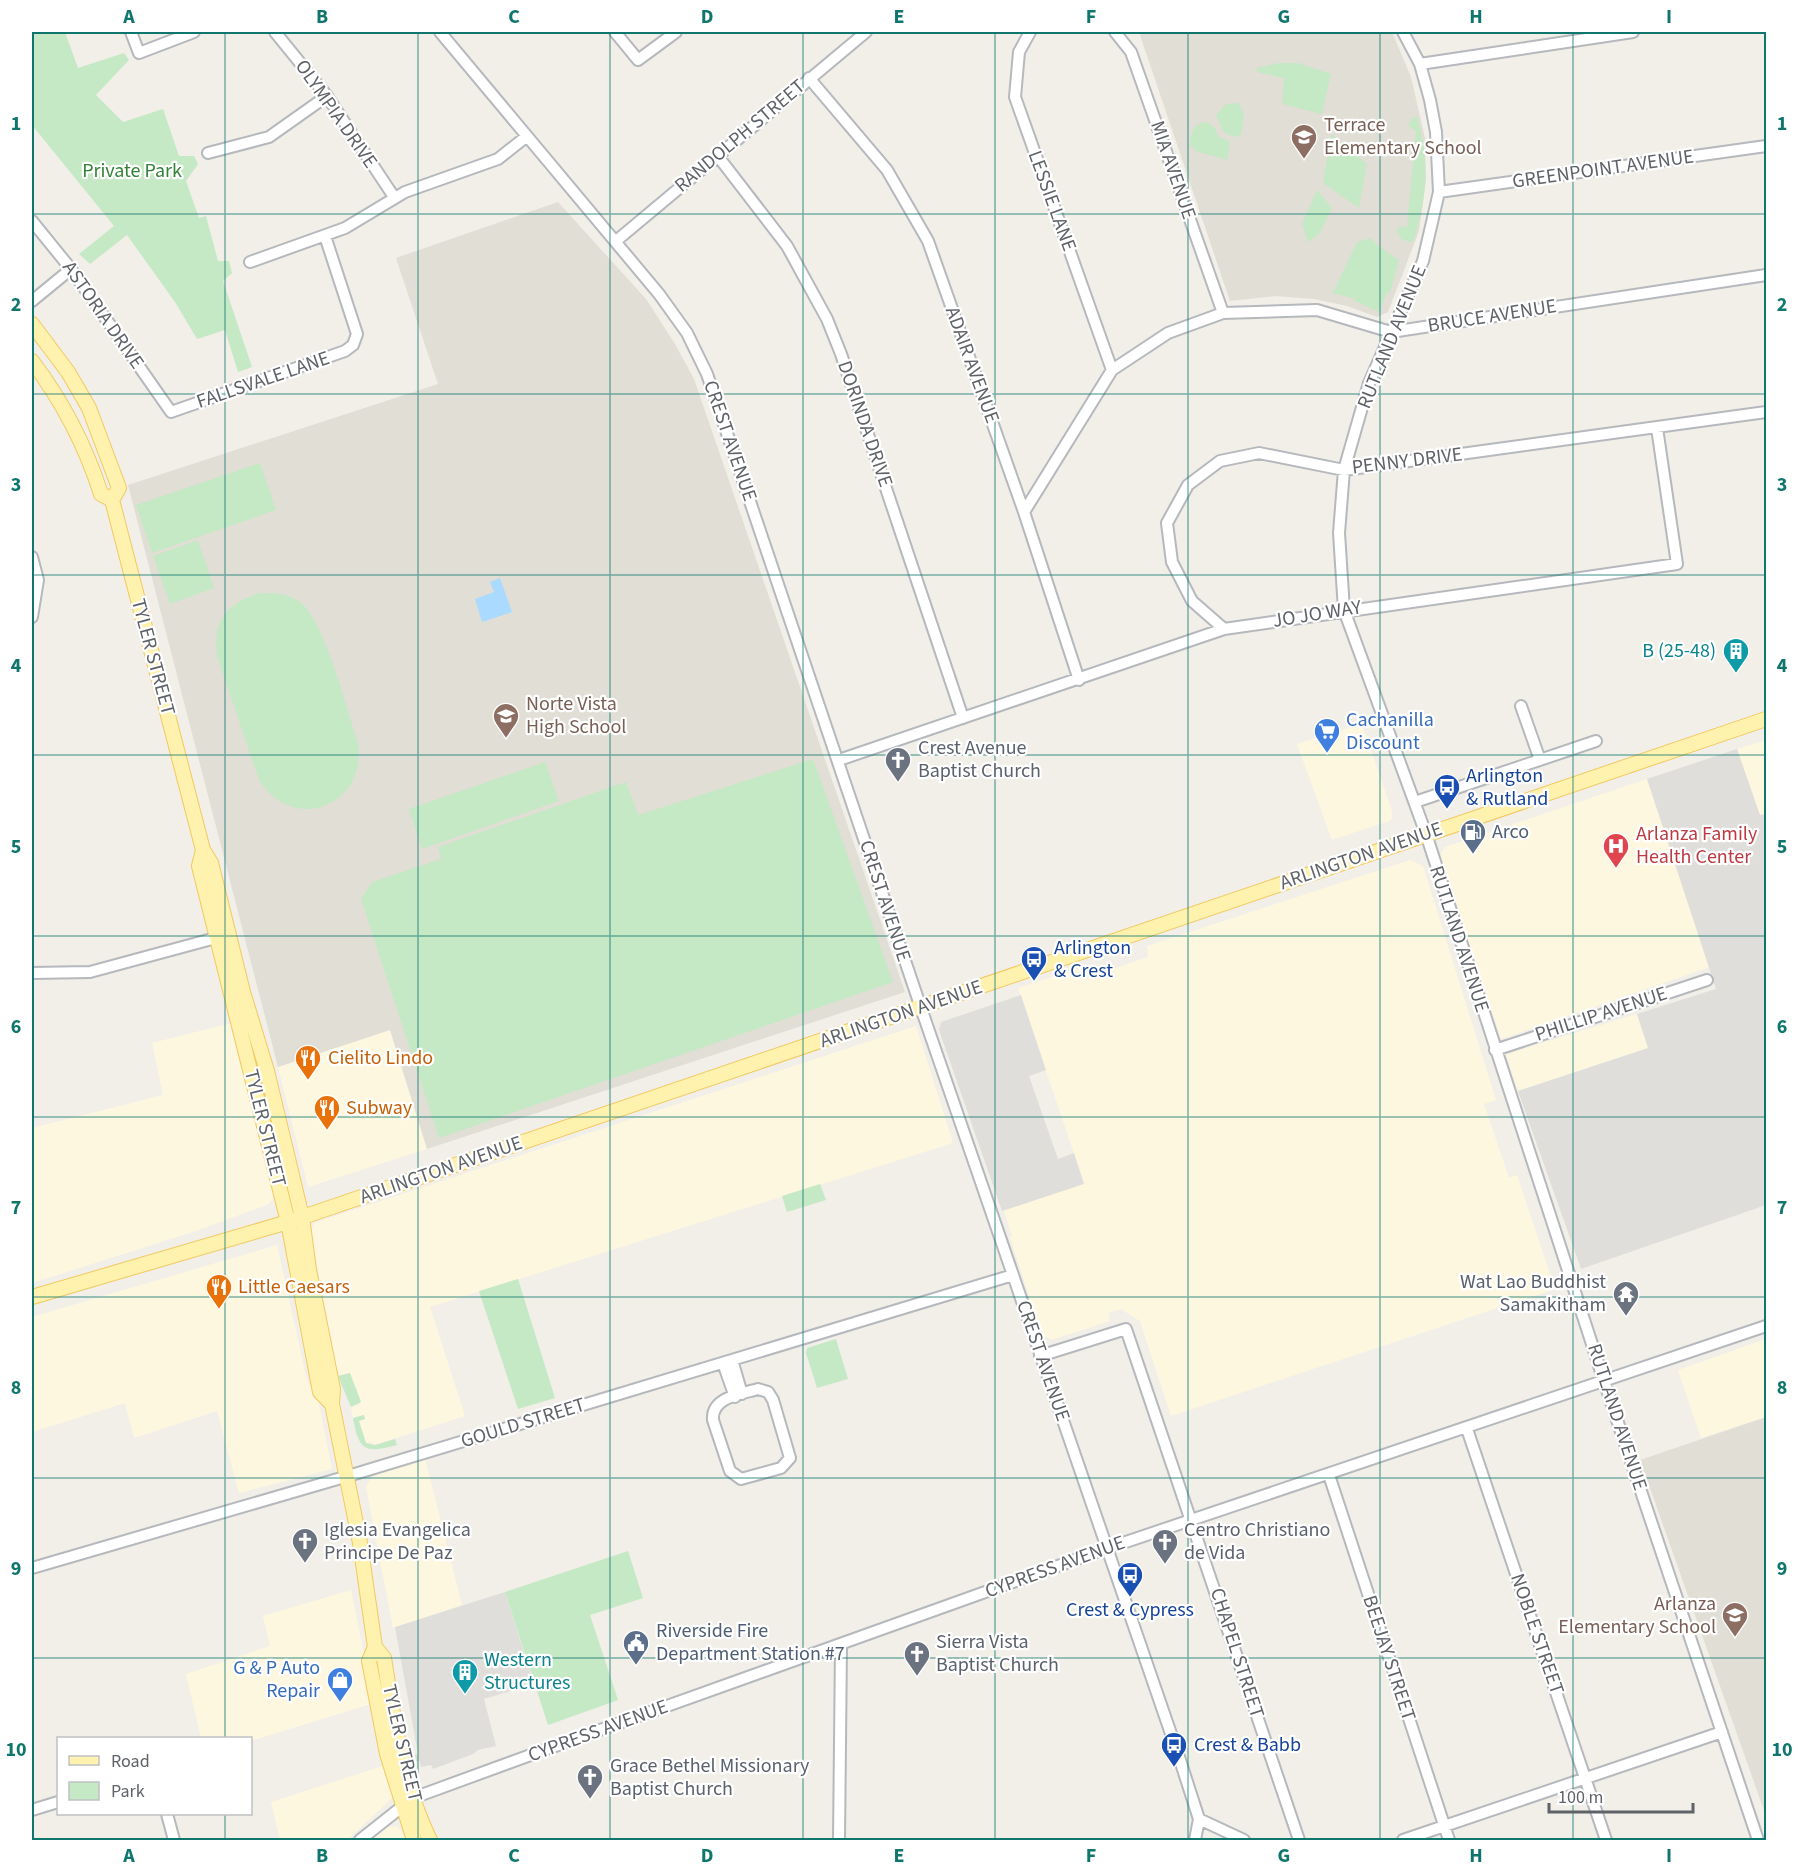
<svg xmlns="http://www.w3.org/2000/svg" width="1798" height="1872" viewBox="0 0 1798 1872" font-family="'Source Sans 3',sans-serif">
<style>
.commercial{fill:#fef7e0}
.industrial{fill:#e0deda}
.education{fill:#e1ded6}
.green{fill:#c5e8c5}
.water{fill:#aadaff}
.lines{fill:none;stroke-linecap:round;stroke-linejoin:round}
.minor-casing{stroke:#b5b8bc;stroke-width:14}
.major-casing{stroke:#f2c960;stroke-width:16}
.minor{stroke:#fff;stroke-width:10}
.major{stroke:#fff2af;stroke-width:14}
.grid{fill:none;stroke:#0f766e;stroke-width:1.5;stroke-opacity:0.55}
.labels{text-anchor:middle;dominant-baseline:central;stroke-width:4.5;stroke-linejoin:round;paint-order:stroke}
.street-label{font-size:20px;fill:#5f6368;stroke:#fff}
.education-label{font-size:20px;fill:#785e54;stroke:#fff;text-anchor:start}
.park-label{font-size:20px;fill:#348238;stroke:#fff}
.culture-label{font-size:20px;fill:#0d838f;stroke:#fff;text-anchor:end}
.shop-label{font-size:20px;fill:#366cbe;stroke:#fff;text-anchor:start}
.worship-label{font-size:20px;fill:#5b616d;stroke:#fff;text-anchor:start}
.transit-label{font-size:20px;fill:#164399;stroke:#fff;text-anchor:start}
.service-label{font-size:20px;fill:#4e5e75;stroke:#fff;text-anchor:start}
.health-label{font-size:20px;fill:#be3a42;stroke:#fff;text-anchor:start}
.food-label{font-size:20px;fill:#c56008;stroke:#fff;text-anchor:start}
.neatline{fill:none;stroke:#0f766e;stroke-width:2}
.grid-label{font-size:20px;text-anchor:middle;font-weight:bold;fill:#0f766e}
</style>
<rect width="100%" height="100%" fill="#f1efe8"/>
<path class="commercial" d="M1362,724L1392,811V818L1389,821L1332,840L1297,744Z
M1766,740V814L1760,816L1737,749Z
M1647,779L1710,967L1501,1039L1440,856L1445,847Z
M1410,860L1423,866L1496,1100L1484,1104L1509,1178L1517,1175L1555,1289L1171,1416L1140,1321L1121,1309L1108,1313L1110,1321L1051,1340L1041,1333L1010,1237L1012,1236L1004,1211L1084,1183L1018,988L1082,967L1086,978L1148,957L1147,946Z
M1637,1014L1648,1048L1518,1091L1506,1054Z
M232,1023L276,1195L269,1204L199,1230L32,1283V1128L163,1095L152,1043Z
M916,1026L953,1143L430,1307L465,1416L374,1445L371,1442L366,1443L359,1421L364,1415L353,1418L351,1407L360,1404L357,1388L354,1389L350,1373L338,1376L311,1234L314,1223Z
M390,1030L427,1149L308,1187L278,1067Z
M277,1245L307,1381L317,1395L332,1469L239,1493L217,1411L134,1438L125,1403L32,1432V1317Z
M1766,1339V1417L1701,1438L1678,1370Z
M425,1459L462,1605L393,1628L366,1487L374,1474Z
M351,1590L374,1703L251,1741L250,1738H201L186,1674L270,1646L263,1616Z
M386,1765L393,1797L347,1840H280L271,1802Z
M390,1826L398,1827L407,1840H369L382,1828Z"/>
<path class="industrial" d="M1737,749L1760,815L1766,814V1205L1581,1269L1518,1091L1648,1048L1637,1014L1716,989L1647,779Z
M1021,995L1046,1070L1029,1076L1058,1159L1074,1153L1084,1184L1002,1211L939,1030L941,1022Z
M505,1592L534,1684L484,1699L496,1746L478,1750L473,1754L433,1769L431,1765L421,1767L420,1761H416L415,1755L418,1754L395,1627Z"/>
<path class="education" d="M1139,32H1392L1411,77L1425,138L1426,181L1419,231L1388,312L1377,317L1347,306L1314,299L1276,296L1230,301Z
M558,202L646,299L675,344L694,379L905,992L427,1149L390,1030L278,1067L128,485L438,384L396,258Z
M1766,1417V1816L1640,1460Z"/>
<path class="green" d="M43,32H65L78,68L124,53L129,60L96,95L123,122L163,109L179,156H194L198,164L186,181L199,218L206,216L218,261H229L232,273L223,281L252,367L238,372L225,330L197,339L175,302L127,235L90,264L79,254L114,226L32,125V35Z
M1279,63H1298L1331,74L1322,114L1282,104L1284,78L1257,72V68Z
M1239,103L1244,115L1241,135L1233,137L1223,131L1216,115L1226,104Z
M1413,117H1417C1430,158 1427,201 1413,242L1402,240L1397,231L1400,226L1407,227L1416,131L1408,126Z
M1207,122L1215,128L1218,136L1230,142L1227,160L1196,151L1190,145C1190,133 1194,123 1207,122Z
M1331,134L1367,164L1359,208L1323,183Z
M1317,190L1332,208L1320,233L1308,242L1302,224Z
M1371,238L1377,245L1399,260L1390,292H1387L1379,312L1353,300L1355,296L1352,298L1333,293L1357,242Z
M260,463L276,510L152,553L136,505Z
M198,540L214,588L170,604L153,556Z
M260,593C275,593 288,593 300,602C325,621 347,710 358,743C367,807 293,834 259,780L217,656C212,620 228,603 260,593Z
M813,759L893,982L439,1138L361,899L372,882L441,859L438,847L626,782L638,815Z
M545,762L559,801L422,849L409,809Z
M820,1184L826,1200L787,1212L782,1196Z
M518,1279L555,1398L518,1409L479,1291Z
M836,1339L848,1379L817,1388L806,1353L807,1348Z
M350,1373L361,1402L351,1407L338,1376Z
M364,1415L365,1419L359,1421L366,1443L375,1445L395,1439L397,1445C364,1454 359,1450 353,1418Z
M628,1551L643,1598L590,1615L618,1700L548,1725L505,1592Z"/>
<path class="water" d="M500,578L512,612L482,622L475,599L494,592L490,582Z"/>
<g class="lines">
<g class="minor-casing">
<path id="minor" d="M131,32L139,53L194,32
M275,32L327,96L394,197
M440,32L659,294L687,333L707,374L921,1008L1179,1757L1199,1819L1195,1840
M615,32L638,60L676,32
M1030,32L1019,52L1015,97L1112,370
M1115,32L1131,52L1223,313
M1403,32L1420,64L1430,100L1436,132L1439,192L1423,261L1369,383L1344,470L1339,533L1344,610L1426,834L1604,1381L1758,1840
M1420,64L1633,32
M809,78L887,170L928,241L1024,512L1079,680
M208,153L269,137L327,96
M717,155L787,246L827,319L841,354L963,718
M1439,192L1766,146
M32,221L71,269L171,412L345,351L353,345L357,334L325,236
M616,241L866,32
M250,262L345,228L405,192L498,159L527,136
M32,301L71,269
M1024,512L1112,370L1168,333L1223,313L1317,310L1391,332L1766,275
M32,557L38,580L32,617
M1224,629L1192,601L1172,562L1167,523L1188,485L1220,461L1259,453L1344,470L1766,412
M1521,706L1540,760
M839,760L1224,629L1677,564L1657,428
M1415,802L1596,741
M32,973L90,972L223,936
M1495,1050L1707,980
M1040,1356L1126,1329L1299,1840
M732,1360L742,1394
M723,1363L735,1397
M758,1389L768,1392L773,1400L790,1458L781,1468L741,1479L730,1471L713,1420C711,1397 741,1394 758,1389Z
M1467,1429L1606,1840
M1329,1475L1449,1840
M32,1568L348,1476L1013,1275
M32,1810L58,1802
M167,1814L174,1840
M1199,1819L1244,1840
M360,1840L413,1798L547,1749L1108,1548L1766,1326
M839,1840L841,1645
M1403,1840L1722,1732"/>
</g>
<g class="major-casing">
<path id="major" d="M32,324L68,372L89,408L119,488L112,500L203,850L211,863L243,992L267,1071L302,1217L309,1270L333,1389L332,1404L360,1543L375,1647L384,1658C394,1721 402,1783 430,1840
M32,361C63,402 85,444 101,494L112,500
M203,850L199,866L288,1222L320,1392L332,1404
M32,1297L288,1222L1766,719
M375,1647L369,1661L387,1754L414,1840"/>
</g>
<use href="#minor" class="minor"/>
<use href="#major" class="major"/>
</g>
<path class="grid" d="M225,32V1738M418,32V1840M610,32V1840M803,32V1840M995,32V1840M1188,32V1840M1380,32V1840M1573,32V1840M32,214H1766M32,394H1766M32,575H1766M32,755H1766M32,936H1766M32,1117H1766M32,1297H1766M32,1478H1766M32,1658H1766M225,1814V1840"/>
<defs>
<g id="school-pin" transform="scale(1.35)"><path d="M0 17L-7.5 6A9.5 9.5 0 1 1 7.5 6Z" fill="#8d6e63" stroke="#fff"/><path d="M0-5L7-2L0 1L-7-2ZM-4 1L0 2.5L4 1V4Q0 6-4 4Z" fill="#fff"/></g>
<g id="building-pin" transform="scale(1.35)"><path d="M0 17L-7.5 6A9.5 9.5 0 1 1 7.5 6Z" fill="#0f9aa8" stroke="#fff"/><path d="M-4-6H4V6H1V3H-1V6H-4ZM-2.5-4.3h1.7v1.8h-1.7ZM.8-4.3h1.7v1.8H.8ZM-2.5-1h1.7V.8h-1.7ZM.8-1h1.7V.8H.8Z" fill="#fff"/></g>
<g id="supermarket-pin" transform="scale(1.35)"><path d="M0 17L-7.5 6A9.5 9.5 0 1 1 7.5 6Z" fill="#3f7fe0" stroke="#fff"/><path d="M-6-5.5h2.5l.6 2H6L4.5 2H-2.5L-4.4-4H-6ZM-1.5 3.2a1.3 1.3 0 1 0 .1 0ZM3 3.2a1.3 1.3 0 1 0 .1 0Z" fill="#fff"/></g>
<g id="church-pin" transform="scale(1.35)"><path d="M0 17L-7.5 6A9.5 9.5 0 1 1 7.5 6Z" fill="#6b7280" stroke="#fff"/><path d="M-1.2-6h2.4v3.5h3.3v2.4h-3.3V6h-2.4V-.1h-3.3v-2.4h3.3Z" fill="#fff"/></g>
<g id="bus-pin" transform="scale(1.35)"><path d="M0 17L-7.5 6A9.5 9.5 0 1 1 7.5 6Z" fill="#1a4fb4" stroke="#fff"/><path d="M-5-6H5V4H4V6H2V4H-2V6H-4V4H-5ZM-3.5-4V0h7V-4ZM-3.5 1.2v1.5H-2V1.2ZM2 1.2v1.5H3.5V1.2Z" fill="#fff"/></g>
<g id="fuel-pin" transform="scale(1.35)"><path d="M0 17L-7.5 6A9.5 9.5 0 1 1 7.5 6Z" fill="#5c6f8a" stroke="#fff"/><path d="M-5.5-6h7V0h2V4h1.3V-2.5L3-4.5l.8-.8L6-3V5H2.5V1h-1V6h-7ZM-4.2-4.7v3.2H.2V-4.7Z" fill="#fff"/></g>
<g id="hospital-pin" transform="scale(1.35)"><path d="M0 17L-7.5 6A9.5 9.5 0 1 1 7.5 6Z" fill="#e0444e" stroke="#fff"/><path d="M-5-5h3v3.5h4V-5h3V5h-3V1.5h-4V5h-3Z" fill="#fff"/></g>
<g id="restaurant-pin" transform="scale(1.35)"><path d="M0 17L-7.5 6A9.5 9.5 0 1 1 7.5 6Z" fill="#e8710a" stroke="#fff"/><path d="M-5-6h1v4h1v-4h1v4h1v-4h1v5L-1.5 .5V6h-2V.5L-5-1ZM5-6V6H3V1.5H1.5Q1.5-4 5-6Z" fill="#fff"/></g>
<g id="temple-pin" transform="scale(1.35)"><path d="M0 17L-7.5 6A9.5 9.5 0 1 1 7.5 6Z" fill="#6b7280" stroke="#fff"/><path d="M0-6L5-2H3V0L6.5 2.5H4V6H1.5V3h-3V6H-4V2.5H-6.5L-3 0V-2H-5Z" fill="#fff"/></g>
<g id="civic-pin" transform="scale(1.35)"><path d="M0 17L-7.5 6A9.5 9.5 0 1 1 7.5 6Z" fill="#5c6f8a" stroke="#fff"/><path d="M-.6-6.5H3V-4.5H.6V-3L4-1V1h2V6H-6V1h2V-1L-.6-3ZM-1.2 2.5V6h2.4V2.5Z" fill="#fff"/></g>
<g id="shop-pin" transform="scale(1.35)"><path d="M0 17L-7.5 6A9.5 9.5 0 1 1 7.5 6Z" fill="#3f7fe0" stroke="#fff"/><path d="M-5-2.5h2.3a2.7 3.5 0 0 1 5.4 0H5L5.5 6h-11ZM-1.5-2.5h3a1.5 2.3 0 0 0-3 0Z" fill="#fff"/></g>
</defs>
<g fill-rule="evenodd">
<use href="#school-pin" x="1304" y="137"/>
<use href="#building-pin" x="1736" y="651"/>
<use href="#school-pin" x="506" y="716"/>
<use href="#supermarket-pin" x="1327" y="731"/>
<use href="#church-pin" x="898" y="760"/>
<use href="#bus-pin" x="1447" y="787"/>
<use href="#fuel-pin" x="1473" y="832"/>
<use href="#hospital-pin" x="1616" y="846"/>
<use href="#bus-pin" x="1034" y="959"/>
<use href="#restaurant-pin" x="308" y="1058"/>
<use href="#restaurant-pin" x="327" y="1108"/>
<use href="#restaurant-pin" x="219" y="1287"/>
<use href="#temple-pin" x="1626" y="1294"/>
<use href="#church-pin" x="305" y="1541"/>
<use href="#church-pin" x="1165" y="1542"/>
<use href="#bus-pin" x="1130" y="1575"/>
<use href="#school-pin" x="1735" y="1615"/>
<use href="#civic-pin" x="636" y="1643"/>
<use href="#church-pin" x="917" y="1654"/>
<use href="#building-pin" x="465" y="1672"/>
<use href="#shop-pin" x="340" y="1680"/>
<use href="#bus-pin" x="1174" y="1745"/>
<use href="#church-pin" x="590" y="1777"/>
</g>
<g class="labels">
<g class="street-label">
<text transform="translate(336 114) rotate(55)">OLYMPIA DRIVE</text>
<text transform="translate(740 136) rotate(-40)">RANDOLPH STREET</text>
<text transform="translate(1603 169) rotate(-8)">GREENPOINT AVENUE</text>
<text transform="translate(1173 170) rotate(71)">MIA AVENUE</text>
<text transform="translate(1052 201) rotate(70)">LESSIE LANE</text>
<text transform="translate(103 315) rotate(55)">ASTORIA DRIVE</text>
<text transform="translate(1492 316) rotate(-9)">BRUCE AVENUE</text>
<text transform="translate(1392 337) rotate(-68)">RUTLAND AVENUE</text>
<text transform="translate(972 365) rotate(70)">ADAIR AVENUE</text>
<text transform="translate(263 380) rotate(-19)">FALLSVALE LANE</text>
<text transform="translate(865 424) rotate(71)">DORINDA DRIVE</text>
<text transform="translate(730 441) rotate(71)">CREST AVENUE</text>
<text transform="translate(1407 461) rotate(-7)">PENNY DRIVE</text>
<text transform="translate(1317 614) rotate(-9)">JO JO WAY</text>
<text transform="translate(153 657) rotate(75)">TYLER STREET</text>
<text transform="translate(1361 856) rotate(-19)">ARLINGTON AVENUE</text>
<text transform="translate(885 901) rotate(72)">CREST AVENUE</text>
<text transform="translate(1459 939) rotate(72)">RUTLAND AVENUE</text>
<text transform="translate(901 1014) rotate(-19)">ARLINGTON AVENUE</text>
<text transform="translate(1601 1014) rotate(-18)">PHILLIP AVENUE</text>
<text transform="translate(265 1128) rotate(76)">TYLER STREET</text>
<text transform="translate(441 1170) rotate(-19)">ARLINGTON AVENUE</text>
<text transform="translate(1043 1361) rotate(71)">CREST AVENUE</text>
<text transform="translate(1617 1417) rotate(72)">RUTLAND AVENUE</text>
<text transform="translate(523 1423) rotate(-17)">GOULD STREET</text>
<text transform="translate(1055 1567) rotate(-20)">CYPRESS AVENUE</text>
<text transform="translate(1537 1634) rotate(71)">NOBLE STREET</text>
<text transform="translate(1237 1653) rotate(72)">CHAPEL STREET</text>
<text transform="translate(1389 1658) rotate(72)">BEEJAY STREET</text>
<text transform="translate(598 1731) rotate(-20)">CYPRESS AVENUE</text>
<text transform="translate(402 1743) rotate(77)">TYLER STREET</text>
</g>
<g class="education-label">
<text x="1324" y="125">Terrace<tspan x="1324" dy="23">Elementary School</tspan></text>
<text x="526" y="704">Norte Vista<tspan x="526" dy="23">High School</tspan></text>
<text x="1716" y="1604" text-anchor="end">Arlanza<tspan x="1716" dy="23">Elementary School</tspan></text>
</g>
<g class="park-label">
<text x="132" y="171">Private Park</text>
</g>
<g class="culture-label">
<text x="1716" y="651">B (25-48)</text>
<text x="484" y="1660" text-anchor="start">Western<tspan x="484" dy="23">Structures</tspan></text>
</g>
<g class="shop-label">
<text x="1346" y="720">Cachanilla<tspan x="1346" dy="23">Discount</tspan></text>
<text x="320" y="1668" text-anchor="end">G &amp; P Auto<tspan x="320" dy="23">Repair</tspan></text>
</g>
<g class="worship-label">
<text x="918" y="748">Crest Avenue<tspan x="918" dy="23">Baptist Church</tspan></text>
<text x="1606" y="1282" text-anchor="end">Wat Lao Buddhist<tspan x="1606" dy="23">Samakitham</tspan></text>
<text x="324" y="1530">Iglesia Evangelica<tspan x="324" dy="23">Principe De Paz</tspan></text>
<text x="1184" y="1530">Centro Christiano<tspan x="1184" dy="23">de Vida</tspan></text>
<text x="936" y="1642">Sierra Vista<tspan x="936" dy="23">Baptist Church</tspan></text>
<text x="610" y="1766">Grace Bethel Missionary<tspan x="610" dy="23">Baptist Church</tspan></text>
</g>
<g class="transit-label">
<text x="1466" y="776">Arlington<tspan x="1466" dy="23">&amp; Rutland</tspan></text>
<text x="1054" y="948">Arlington<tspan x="1054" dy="23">&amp; Crest</tspan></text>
<text x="1130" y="1610" text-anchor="middle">Crest &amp; Cypress</text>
<text x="1194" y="1745">Crest &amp; Babb</text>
</g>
<g class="service-label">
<text x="1492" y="832">Arco</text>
<text x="656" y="1631">Riverside Fire<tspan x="656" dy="23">Department Station #7</tspan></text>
</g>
<g class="health-label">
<text x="1636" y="834">Arlanza Family<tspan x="1636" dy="23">Health Center</tspan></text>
</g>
<g class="food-label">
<text x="328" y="1058">Cielito Lindo</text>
<text x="346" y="1108">Subway</text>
<text x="238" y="1287">Little Caesars</text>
</g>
</g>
<rect width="1798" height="1872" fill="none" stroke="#ffffff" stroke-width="66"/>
<rect x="57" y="1737" width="195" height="78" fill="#ffffff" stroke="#bfc1c3" stroke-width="1.5"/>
<rect x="69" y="1756" width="30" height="9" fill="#fff2af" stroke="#bfc1c3" stroke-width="1.5"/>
<text x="111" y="1767" font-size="18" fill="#5f6368">Road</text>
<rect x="69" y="1782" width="30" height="18" fill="#c5e8c5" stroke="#bfc1c3" stroke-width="1.5"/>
<text x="111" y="1797" font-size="18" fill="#5f6368">Park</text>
<path d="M1549 1803v9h144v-9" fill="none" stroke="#5f6368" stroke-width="3"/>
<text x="1558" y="1803" font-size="18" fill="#5f6368" stroke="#ffffff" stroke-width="4.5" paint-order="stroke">100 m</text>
<rect x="33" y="33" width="1732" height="1806" class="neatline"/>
<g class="grid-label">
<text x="129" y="23">A</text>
<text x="322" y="23">B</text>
<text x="514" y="23">C</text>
<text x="707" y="23">D</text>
<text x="899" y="23">E</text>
<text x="1091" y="23">F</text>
<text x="1284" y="23">G</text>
<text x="1476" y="23">H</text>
<text x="1669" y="23">I</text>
<text x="16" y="130">1</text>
<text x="1782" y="130">1</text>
<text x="16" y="311">2</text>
<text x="1782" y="311">2</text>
<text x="16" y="491">3</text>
<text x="1782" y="491">3</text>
<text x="16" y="672">4</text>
<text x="1782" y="672">4</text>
<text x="16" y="853">5</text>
<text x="1782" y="853">5</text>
<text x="16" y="1033">6</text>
<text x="1782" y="1033">6</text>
<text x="16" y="1214">7</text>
<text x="1782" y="1214">7</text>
<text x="16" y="1394">8</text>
<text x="1782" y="1394">8</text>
<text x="16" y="1575">9</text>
<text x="1782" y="1575">9</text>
<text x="16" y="1756">10</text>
<text x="1782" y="1756">10</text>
<text x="129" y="1862">A</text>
<text x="322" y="1862">B</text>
<text x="514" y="1862">C</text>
<text x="707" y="1862">D</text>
<text x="899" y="1862">E</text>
<text x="1091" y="1862">F</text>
<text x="1284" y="1862">G</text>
<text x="1476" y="1862">H</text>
<text x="1669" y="1862">I</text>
</g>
</svg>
